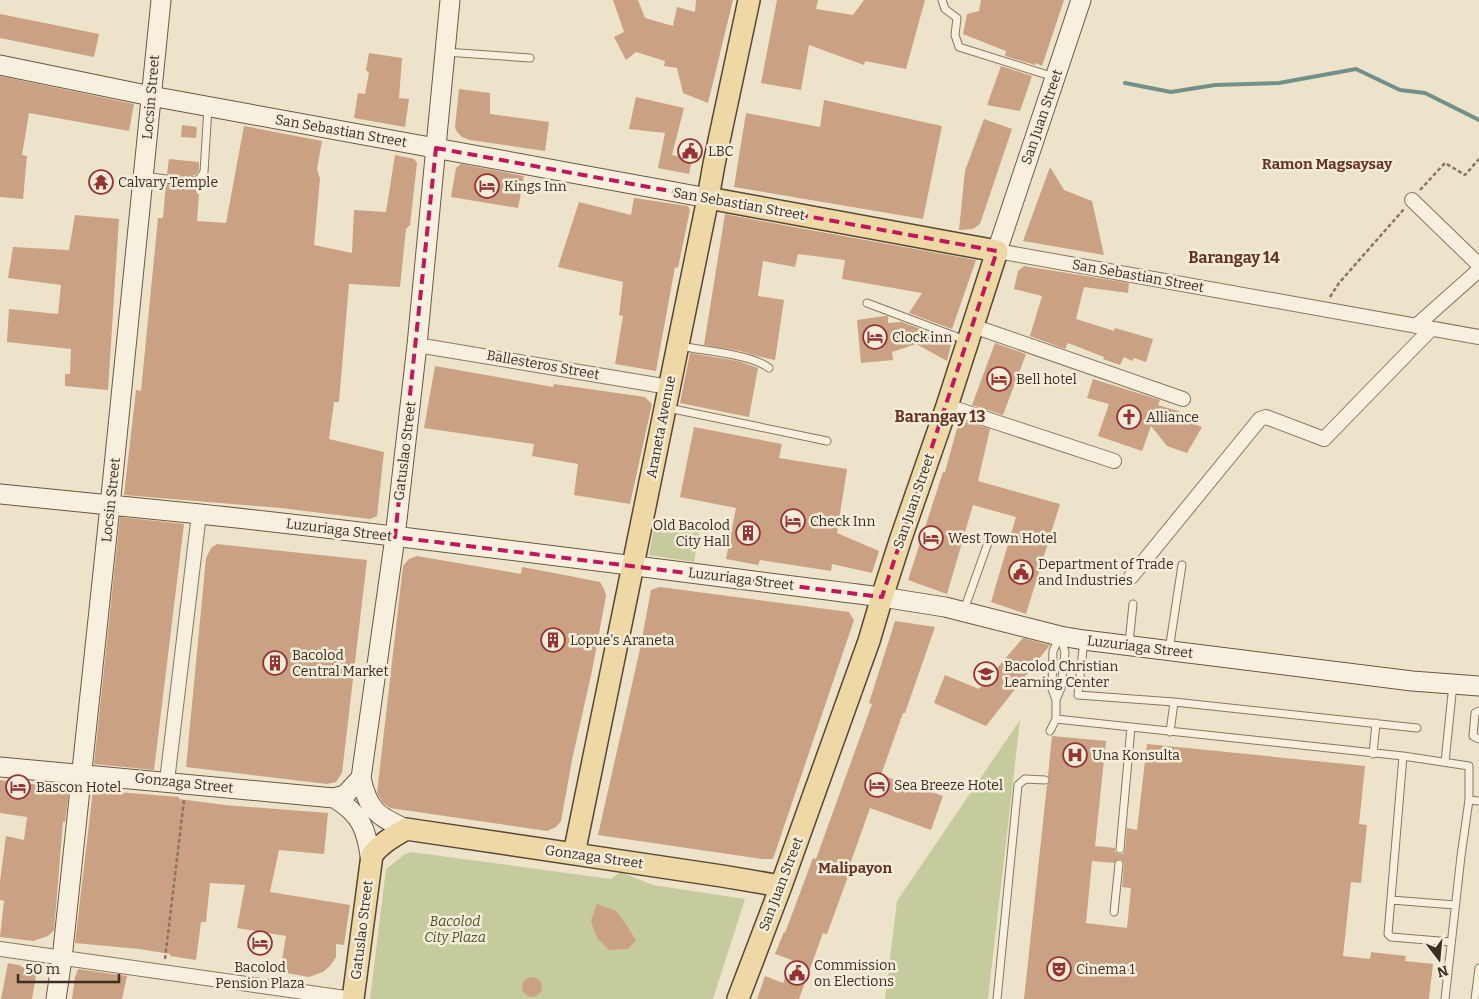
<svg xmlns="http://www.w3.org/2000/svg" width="1479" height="999" viewBox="0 0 1479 999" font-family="Bitter,serif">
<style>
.green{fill:#c6cb9e}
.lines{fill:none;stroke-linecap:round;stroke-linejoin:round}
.stream{stroke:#719089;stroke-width:4}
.building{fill:#caa182;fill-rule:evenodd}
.lane-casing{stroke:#8a765f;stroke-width:9}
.street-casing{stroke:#8a765f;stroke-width:16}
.secondary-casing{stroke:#6c5742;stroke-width:21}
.primary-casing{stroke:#584533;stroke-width:24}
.path{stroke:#8a765f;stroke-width:2.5;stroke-dasharray:4 2.5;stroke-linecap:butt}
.lane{stroke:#f8f0de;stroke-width:7}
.street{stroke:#f8f0de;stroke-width:14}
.secondary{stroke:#f8f0de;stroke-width:19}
.primary{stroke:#eed8a5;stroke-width:21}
.marked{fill:none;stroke:#c2185b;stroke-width:4;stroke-dasharray:10 6;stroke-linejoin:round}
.labels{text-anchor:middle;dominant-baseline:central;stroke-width:5;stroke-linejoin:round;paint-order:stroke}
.street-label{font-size:14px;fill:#3b2e22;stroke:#f5edda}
.poi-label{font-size:14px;fill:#3b2e22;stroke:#f5edda;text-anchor:start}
.park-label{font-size:14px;font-style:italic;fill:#4a5629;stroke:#f5edda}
.neighbourhood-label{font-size:15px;font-weight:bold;fill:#663223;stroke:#f5edda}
.quarter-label{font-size:16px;font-weight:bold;fill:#663223;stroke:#f5edda}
</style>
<rect width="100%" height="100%" fill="#ede3ca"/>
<path class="green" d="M655,522L700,529L694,562L649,555Z
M1020,720L988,999H885L897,901Z
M411,852L611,879L620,872L653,885L745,899L713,999H370L386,869L405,854Z"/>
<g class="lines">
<path class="stream" d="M1125,83L1171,92L1215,85L1279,83L1356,69L1400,90L1425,93L1479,120"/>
</g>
<path class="building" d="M613,0H638L645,18L673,26L677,7L695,12L696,0H733L708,103L683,93L677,68L664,66L665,61L636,52L626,60L614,37L624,32Z
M777,0H818L816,9L853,15L864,0H925L906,69L865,61L864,65L809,45L801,90L761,83Z
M981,0H1064L1042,66L1036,63L1035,65L1005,56L1006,51L963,34L967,14L979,11Z
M0,14L99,34L94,57L0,38Z
M369,53L402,58L399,98L409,99L405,127L354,118L358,93L365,94L369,73L366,70Z
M1001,66L1032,76L1020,111L987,105Z
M0,76L134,104L129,131L29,113L22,155L27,156L23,199L0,197Z
M459,89L490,93V114L549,122L545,151L470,140L462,137L457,132L455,127Z
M636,97L684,108L672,155L692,159L689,174L658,168L665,133L629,129Z
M824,100L942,126L923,219L734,187L746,113L820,127Z
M984,119L1012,129L980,224L973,229L959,230L965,171Z
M182,125L197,127L196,138L181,137Z
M244,126L322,141L317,169L320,179L314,245L352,253L354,210L386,212L395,155L414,159L417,163L410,225L406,229L400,287L349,284L339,402H334L329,439L384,452L377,516L370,519L281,508L124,495L136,390L141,391L158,218H163L166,184L188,187L198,185L197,194H199L197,221L226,223Z
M169,159L199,162V170L195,175L188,177L167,174Z
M461,164L524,176L518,208L451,197L456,168Z
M1050,167L1064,190L1092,201L1104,255L1023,241Z
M634,198L688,206L690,210L678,268L675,267L656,371L615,364L623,316L619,315L623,282L558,267L579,202L631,215Z
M725,214L799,228L976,260L952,329L909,313L922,293L842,279L845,260L798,254L795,267L763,261L758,296L784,300L775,360L761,357L740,351L704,345Z
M75,215L119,219L108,390L65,386V374H70L71,349L7,342L9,309L58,314L61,285L8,278L13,247L69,250Z
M1024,266L1129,283L1128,293L1084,287L1076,319L1114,331L1115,328L1153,339L1146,362L1134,358L1132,361L1124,357L1120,365L1103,359L1104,357L1068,343L1065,349L1030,336L1042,296L1014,289L1018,271Z
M885,316H888V323L902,322L952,341L947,361L916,344L892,352L893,360L861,363L857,320Z
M995,343L1026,354L1003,415L972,405Z
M690,353L738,361L758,368L749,417L680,403Z
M435,366L553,387L554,384L645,397L652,404L630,504L574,495L578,464L532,456L534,444L424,428Z
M1093,379L1160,400L1158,405L1197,417L1194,424L1202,427L1187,453L1167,446L1151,426L1142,451L1098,436L1109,404L1087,398Z
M959,421L969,422L990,429L978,481L1060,504L1026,614L991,602L1016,517L973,505L947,594L908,580L943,472H945Z
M694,427L782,444L779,458L847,469L837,533L879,551L872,573L832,564L831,571L760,560L758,565L726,559L736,508L680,497Z
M120,517L184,524L154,770L94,764Z
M217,544L367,560L342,773L336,782L327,784L186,767L206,558L211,548Z
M417,556L521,574L522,567L554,573L600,582L604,589L606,596L592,671L572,760L561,821L556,827L547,831L390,808L383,803L377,793L403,566L409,559Z
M660,587L849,612L854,620L773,859H762L598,835L640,649L651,590Z
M895,621L935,627L905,713H903L881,775L943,796L931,830L870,808L848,870L850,871L827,934L823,933L799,999H757L765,976L783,983L792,960L775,954L784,932L785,933L813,858L816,859L872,704L869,703Z
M1023,638L1050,645L986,726L934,703L945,675L979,689Z
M1052,736L1106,741L1095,846L1115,848V852L1119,854H1123L1125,850L1127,828L1137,830L1147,744L1365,766L1359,824L1367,825L1361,883L1351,882L1343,956L1370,959L1371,952L1406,956L1405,961L1433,964L1429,999H1024L1047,785L1050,781L1048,776ZM1119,859L1122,860L1124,864L1122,887L1131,888L1127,928L1086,923L1092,861L1114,863Z
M0,780L66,788L69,791L65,822H63L54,930L48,936L33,941L0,937L4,901L0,900V881L6,836L24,840L27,817L0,813Z
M93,790L179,797V799L225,805L328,813L324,854L279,850L270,892L350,905L344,945L336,944V957L330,966L323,972L309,977L280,972L286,936L237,928L245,885L210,883L206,922H201L196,960L170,956V954L139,949L75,943Z
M597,904L616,911L627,926L636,940L628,949L609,950L597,938L591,921Z
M8,963L37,969L32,999H1Z
M78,969L127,976L122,999H72L75,977Z
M522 987a10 10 0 1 1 20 0a10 10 0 1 1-20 0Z"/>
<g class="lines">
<g class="lane-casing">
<path id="lane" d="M942,0L945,9L957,18L955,35L959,47L1054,77
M445,52L530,58
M144,176L188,182L198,180L204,172L208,107
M867,303L965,340
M680,346C704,351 751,354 769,368
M668,408L827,441
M964,610L989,540
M1060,636L1065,652L1061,688L1056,700L1052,689L1053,651Z
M1084,640L1078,695L1174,702L1417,728
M1129,643L1133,604
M1169,650L1182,565
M1479,711L1475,713L1473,736L1479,739
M1056,719V700
M1050,731L1056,719L1403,756L1469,766V800L1461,856L1445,999
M1170,732L1174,702
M1373,754L1376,723
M1403,756L1388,934L1391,937L1451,942
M1445,762L1453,684
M1469,800L1479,801
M1120,849L1131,727
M1391,900L1455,905
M1114,912L1119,864
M997,999L1018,785L1025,779L1045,780
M1475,999L1479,968"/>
</g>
<g class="street-casing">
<path id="street" d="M1412,200L1479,265
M997,251L1479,337
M973,326L1183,399
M1416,326L1479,270
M417,345L669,387
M947,406L1114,461
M1131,577L1260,419L1266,417L1324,439L1431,329
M167,781L199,514
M0,949L353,999"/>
</g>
<g class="secondary-casing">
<path id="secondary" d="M0,65L151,96L708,198
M997,251L1081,0
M0,494C67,501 133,507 200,514C427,538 654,569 882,597L945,607L1060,636L1084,640L1412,681L1479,686
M0,767L334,798L345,795L361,778
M334,798C362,814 367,831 371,862
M406,829C377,816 368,810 361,778L395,537L417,345L450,0
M56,999L62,959L110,506L161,0"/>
</g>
<g class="primary-casing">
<path id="primary" d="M708,198L997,251L947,406L901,538L882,597L869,641L781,886L738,999
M574,854L708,198L714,164L749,0
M353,999L372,855C381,843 393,837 406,829L722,876L781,886"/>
</g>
<path class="path" d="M1420,190L1445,163L1465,175L1479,159
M1330,297L1339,283L1404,209
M165,959L184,800"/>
<use href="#lane" class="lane"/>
<use href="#street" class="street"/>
<use href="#secondary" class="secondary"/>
<use href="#primary" class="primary"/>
</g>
<path class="marked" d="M436,148L997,251L882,597L395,537Z"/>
<defs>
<g id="civic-ring" transform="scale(1.25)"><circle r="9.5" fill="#f5edda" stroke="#963232" stroke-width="1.5"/><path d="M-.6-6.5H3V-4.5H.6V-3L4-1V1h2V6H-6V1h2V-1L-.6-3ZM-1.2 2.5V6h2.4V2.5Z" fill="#963232"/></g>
<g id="temple-ring" transform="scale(1.25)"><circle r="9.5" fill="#f5edda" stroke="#963232" stroke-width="1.5"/><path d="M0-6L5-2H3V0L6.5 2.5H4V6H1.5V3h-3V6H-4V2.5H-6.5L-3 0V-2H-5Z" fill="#963232"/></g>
<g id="hotel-ring" transform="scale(1.25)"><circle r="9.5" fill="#f5edda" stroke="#963232" stroke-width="1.5"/><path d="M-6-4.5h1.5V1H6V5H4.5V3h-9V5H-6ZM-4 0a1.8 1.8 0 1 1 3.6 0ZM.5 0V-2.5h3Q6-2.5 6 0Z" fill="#963232"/></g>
<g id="church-ring" transform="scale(1.25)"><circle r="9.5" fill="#f5edda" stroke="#963232" stroke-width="1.5"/><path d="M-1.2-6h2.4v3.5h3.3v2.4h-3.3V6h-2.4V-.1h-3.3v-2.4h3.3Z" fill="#963232"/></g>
<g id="building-ring" transform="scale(1.25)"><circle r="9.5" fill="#f5edda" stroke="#963232" stroke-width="1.5"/><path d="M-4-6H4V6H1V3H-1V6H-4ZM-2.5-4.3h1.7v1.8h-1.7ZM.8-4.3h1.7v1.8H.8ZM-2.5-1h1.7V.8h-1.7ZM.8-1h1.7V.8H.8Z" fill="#963232"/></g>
<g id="school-ring" transform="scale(1.25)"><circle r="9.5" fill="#f5edda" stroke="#963232" stroke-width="1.5"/><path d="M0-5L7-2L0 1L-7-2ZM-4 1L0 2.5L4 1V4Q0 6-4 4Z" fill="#963232"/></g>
<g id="hospital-ring" transform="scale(1.25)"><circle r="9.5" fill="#f5edda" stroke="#963232" stroke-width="1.5"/><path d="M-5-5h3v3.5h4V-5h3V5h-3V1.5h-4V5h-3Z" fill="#963232"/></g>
<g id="theatre-ring" transform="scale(1.25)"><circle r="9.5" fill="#f5edda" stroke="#963232" stroke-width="1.5"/><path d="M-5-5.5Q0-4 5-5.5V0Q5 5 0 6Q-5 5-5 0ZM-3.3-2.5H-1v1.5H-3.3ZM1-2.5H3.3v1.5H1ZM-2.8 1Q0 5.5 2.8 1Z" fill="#963232"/></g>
</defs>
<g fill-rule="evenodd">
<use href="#civic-ring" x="690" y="151"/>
<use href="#temple-ring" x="101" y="182"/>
<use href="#hotel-ring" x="487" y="186"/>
<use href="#hotel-ring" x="875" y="337"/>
<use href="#hotel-ring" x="999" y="379"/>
<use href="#church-ring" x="1129" y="417"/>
<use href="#hotel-ring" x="793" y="521"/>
<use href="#building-ring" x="748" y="533"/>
<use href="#hotel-ring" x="931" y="538"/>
<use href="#civic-ring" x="1021" y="572"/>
<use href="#building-ring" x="553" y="640"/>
<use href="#building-ring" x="275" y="663"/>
<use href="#school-ring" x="986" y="674"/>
<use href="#hospital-ring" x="1075" y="755"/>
<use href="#hotel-ring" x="877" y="785"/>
<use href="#hotel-ring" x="18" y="787"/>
<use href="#hotel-ring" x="260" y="943"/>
<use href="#theatre-ring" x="1059" y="969"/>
<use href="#civic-ring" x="797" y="973"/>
</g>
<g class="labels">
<g class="street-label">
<text transform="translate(151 97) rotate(-85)">Locsin Street</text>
<text transform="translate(1042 117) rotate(-71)">San Juan Street</text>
<text transform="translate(341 131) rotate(10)">San Sebastian Street</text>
<text transform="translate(739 204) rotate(10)">San Sebastian Street</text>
<text transform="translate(1138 276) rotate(10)">San Sebastian Street</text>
<text transform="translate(543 365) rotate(10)">Ballesteros Street</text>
<text transform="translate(661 427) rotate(-79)">Araneta Avenue</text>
<text transform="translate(405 451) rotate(-83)">Gatuslao Street</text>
<text transform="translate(111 500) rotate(-84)">Locsin Street</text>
<text transform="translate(914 501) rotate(-71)">San Juan Street</text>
<text transform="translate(339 530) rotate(7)">Luzuriaga Street</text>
<text transform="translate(741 579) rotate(7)">Luzuriaga Street</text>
<text transform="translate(1140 647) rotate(7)">Luzuriaga Street</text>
<text transform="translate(184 783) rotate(6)">Gonzaga Street</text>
<text transform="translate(594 857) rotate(8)">Gonzaga Street</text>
<text transform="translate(781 884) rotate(-69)">San Juan Street</text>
<text transform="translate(362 930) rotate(-83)">Gatuslao Street</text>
</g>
<g class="poi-label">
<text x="708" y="151">LBC</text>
<text x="118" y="182">Calvary Temple</text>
<text x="504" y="186">Kings Inn</text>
<text x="892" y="337">Clock inn</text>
<text x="1016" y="379">Bell hotel</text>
<text x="1146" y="417">Alliance</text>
<text x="810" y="521">Check Inn</text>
<text x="730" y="525" text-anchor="end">Old Bacolod<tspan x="730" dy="16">City Hall</tspan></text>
<text x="948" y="538">West Town Hotel</text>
<text x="1038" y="564">Department of Trade<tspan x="1038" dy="16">and Industries</tspan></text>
<text x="570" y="640">Lopue's Araneta</text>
<text x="292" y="655">Bacolod<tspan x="292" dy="16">Central Market</tspan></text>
<text x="1004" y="666">Bacolod Christian<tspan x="1004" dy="16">Learning Center</tspan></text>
<text x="1092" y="755">Una Konsulta</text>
<text x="894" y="785">Sea Breeze Hotel</text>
<text x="36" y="787">Bascon Hotel</text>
<text x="814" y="965">Commission<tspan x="814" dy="16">on Elections</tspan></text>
<text x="260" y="967" text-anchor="middle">Bacolod<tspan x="260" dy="16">Pension Plaza</tspan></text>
<text x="1076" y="969">Cinema 1</text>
</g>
<g class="park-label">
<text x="455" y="921">Bacolod<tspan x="455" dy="16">City Plaza</tspan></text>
</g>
<g class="neighbourhood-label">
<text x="1327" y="164">Ramon Magsaysay</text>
<text x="855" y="868">Malipayon</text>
</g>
<g class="quarter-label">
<text x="1234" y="257">Barangay 14</text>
<text x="940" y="416">Barangay 13</text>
</g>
</g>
<g transform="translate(1439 959) rotate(164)" stroke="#f5edda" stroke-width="4" paint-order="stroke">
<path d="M0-4L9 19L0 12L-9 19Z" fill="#3b2e22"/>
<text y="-8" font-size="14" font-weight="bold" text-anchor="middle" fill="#3b2e22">N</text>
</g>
<path d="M18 974v8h101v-8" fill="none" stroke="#3b2e22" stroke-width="2.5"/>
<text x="25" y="974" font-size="15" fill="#3b2e22" stroke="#f5edda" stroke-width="4" paint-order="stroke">50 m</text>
</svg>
